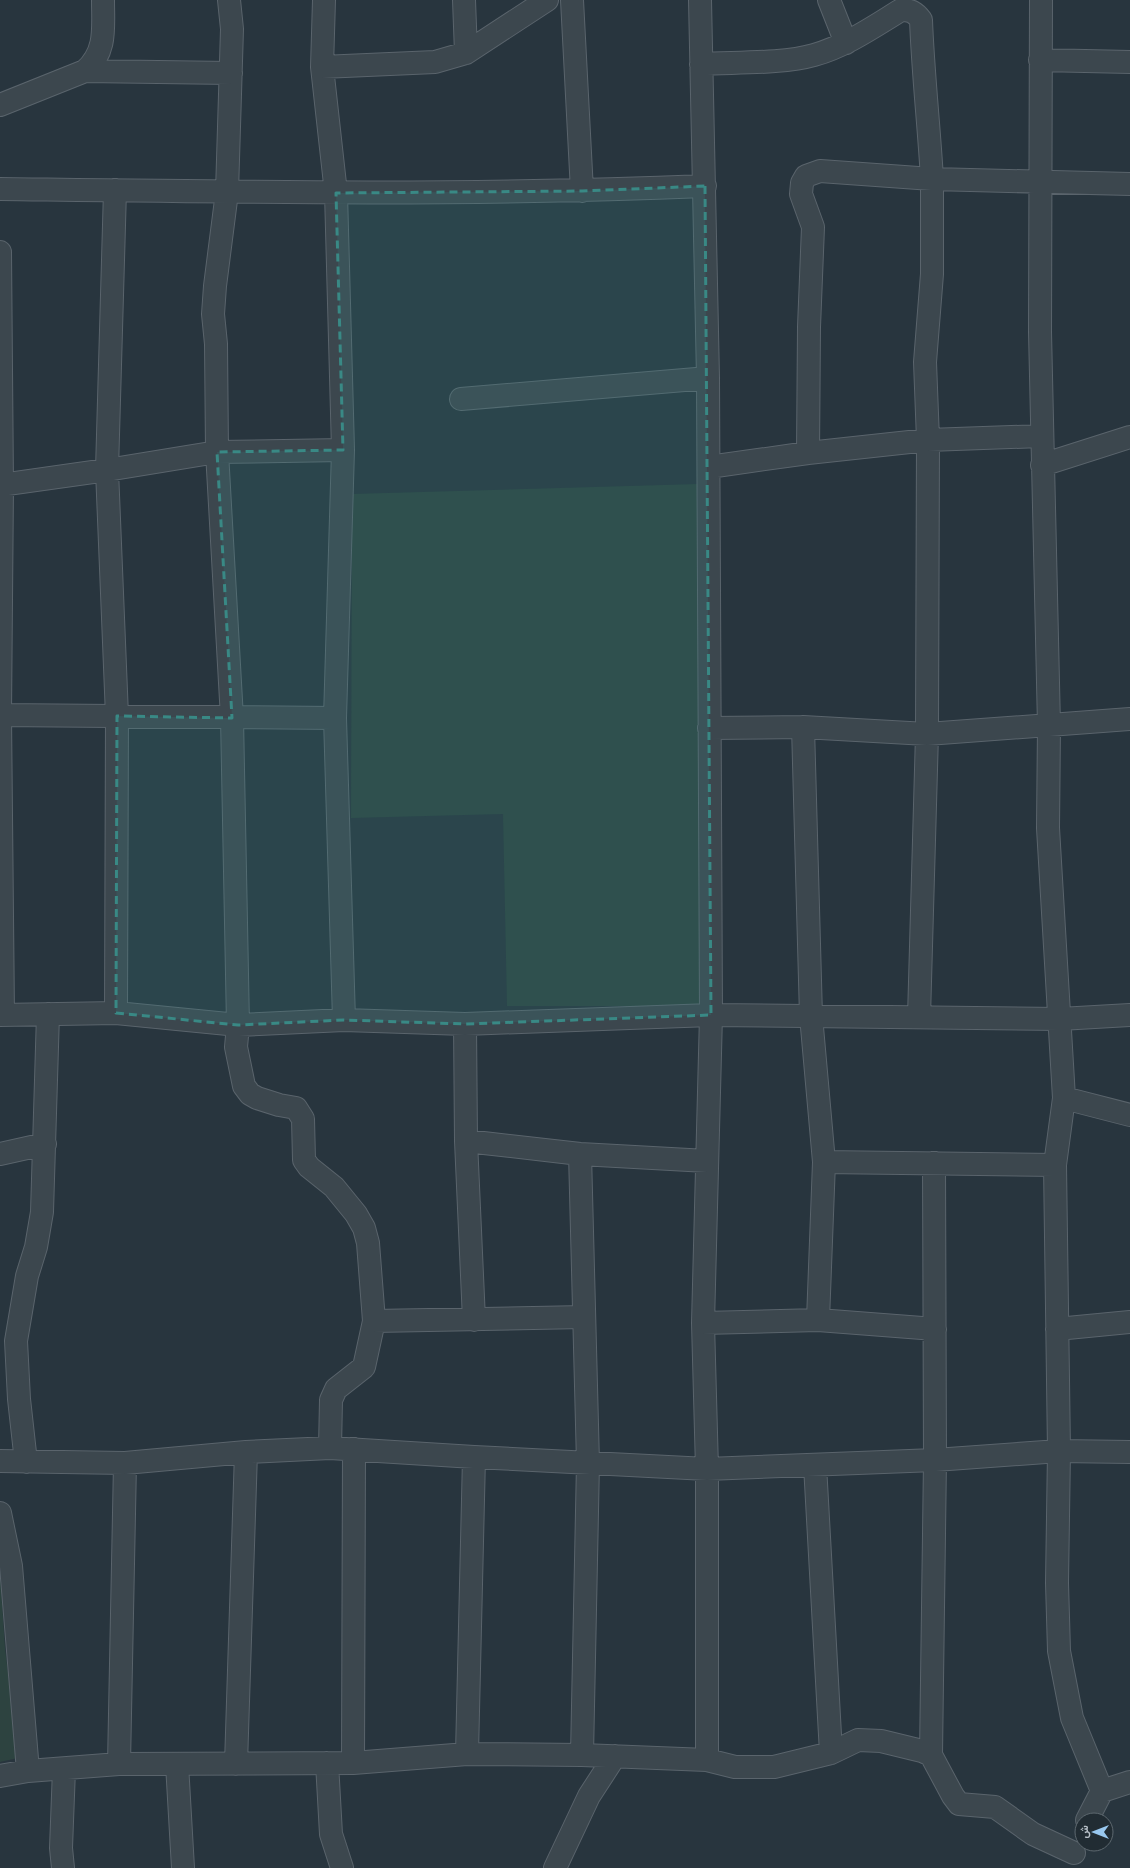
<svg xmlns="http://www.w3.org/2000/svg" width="1130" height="1868" viewBox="0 0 1130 1868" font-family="Quicksand,Vazirmatn,sans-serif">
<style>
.green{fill:#2d4340}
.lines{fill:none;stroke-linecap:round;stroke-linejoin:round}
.minor-casing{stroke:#5a646c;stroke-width:24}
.minor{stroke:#3c474e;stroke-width:22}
.marked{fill:#398985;fill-opacity:0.2;stroke:#398985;stroke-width:3;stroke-dasharray:8 5;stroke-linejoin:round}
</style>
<rect width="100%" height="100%" fill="#28353e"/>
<path class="green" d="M698,484L702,1006H507L503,814L351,818L352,494Z
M0,1573L5,1648L18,1758L0,1762Z"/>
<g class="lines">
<g class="minor-casing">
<path id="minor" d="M229,0L232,29L227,192L215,286L213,314L216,344L217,452L232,718L238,1025L236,1047L244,1086L250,1094L257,1098L279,1105L296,1108L303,1119L304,1160L309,1167L334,1187L356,1214L364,1228L368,1243L374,1321L364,1367L336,1389L331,1400L330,1448
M324,0L322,67L336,193L343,450L335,718L344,1020
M464,0L466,53
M572,0L582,191
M700,0L708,378L711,1015L703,1323L707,1469V1760
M829,0L846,43
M1041,0L1040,332L1049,726L1048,828L1064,1098L1055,1165L1059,1451L1057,1583L1059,1651L1072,1718L1102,1791
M1040,60L1130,62
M701,64C734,62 783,64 814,55C846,46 873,27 901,10C911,10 915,12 921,20C923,73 929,126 932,179L1130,184
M322,67L435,62L466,53L547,0
M85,71L231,73
M0,105L85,71C107,51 103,28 103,0
M0,189C235,192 470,196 705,186
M115,190L107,470L117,716L116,1013
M0,252L2,485L0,715L3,1015
M461,399L708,378
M808,453L809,327L813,227L801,194L802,183L806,176L820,171L932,179V274L925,362L928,440L927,734L919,1017
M1042,465L1130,437
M709,467L808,453L928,440L1041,436
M0,485L107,470L217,452L343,450
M0,715L335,718
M803,727L811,1016L824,1162L818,1320
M709,728L803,727L927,734L1130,719
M0,1015L116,1013L238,1025L344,1020L465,1024L711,1015L1060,1019L1130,1015
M465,1024L466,1141L474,1320
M1064,1098L1130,1115
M466,1141L580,1154L707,1161
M0,1154L45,1144
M580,1154L588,1463L582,1755
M824,1162L1055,1165
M934,1163L935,1460L931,1755L953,1796L959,1804L995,1807L1033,1834L1074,1853
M374,1321L584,1317
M703,1323L818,1320L935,1329
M1057,1329L1130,1322
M0,1461L125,1463L246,1452L330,1448L474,1457L707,1469L935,1460L1059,1451L1130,1452
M26,1462L19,1399L16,1341L27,1276L36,1247L42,1212L48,1014
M815,1465L831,1753
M0,1513L11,1566L28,1771
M467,1754L474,1457
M327,1763L331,1834L342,1868
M353,1763L354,1449
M119,1764L125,1463
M177,1764L183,1868
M236,1764L246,1452
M0,1776L28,1771L119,1764L353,1763L467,1754L582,1755L707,1760L735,1767H774L831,1753L858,1740L881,1741L922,1751L931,1755
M1087,1820L1102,1791L1130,1782
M63,1868L61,1848L64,1769
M555,1868L589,1796L615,1756"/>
</g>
<use href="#minor" class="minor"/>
</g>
<path class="marked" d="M705,186L711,1015L465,1024L344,1020L238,1025L116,1013L117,716L232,718L217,452L343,450L336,193L582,191Z"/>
<g transform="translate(1094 1832) rotate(270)"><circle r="19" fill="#212c33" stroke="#5d686f"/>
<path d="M0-3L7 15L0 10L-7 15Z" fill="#98c7ee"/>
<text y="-6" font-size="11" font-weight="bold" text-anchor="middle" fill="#b8c1c9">ش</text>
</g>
</svg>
